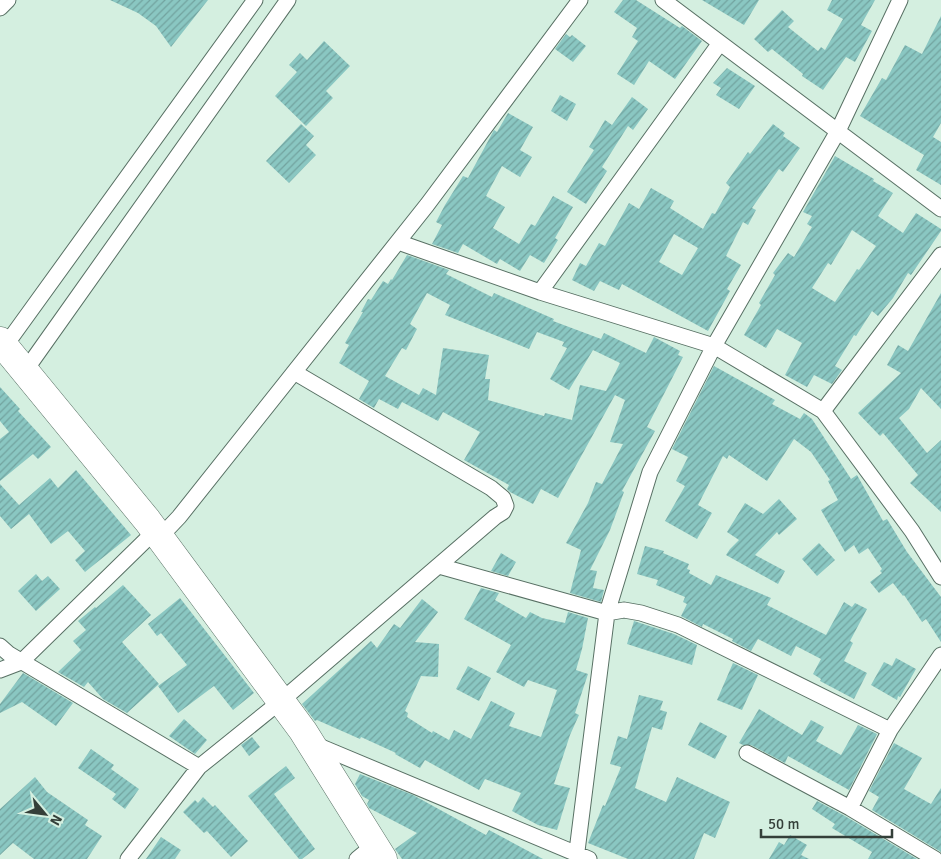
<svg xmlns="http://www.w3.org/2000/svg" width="941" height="859" viewBox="0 0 941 859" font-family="Signika,sans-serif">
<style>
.building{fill:url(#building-hatch);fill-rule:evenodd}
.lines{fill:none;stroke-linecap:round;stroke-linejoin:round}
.street-casing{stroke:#587064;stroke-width:17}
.highway-casing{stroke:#587064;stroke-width:29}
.street{stroke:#fff;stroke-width:15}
.highway{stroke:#fff;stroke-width:28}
</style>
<defs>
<pattern id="building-hatch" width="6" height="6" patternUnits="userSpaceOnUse" patternTransform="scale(1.25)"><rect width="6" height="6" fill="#8ac7c2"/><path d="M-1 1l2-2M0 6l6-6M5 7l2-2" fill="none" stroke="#72a39f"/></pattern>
</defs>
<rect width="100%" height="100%" fill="#d4efe0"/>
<path class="building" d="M110,0H208L171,47L156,26L138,13Z
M623,0H636L680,28L682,26L702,41L675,79L649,61L634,85L617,74L638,41L632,37L637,28L614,12Z
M702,0H759L744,25Z
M832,0H875L861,25L872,31L855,62L846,57L823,90L802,76L803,74L772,49L768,52L754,39L782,10L794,21L788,27L818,51L821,47L825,50L843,19L827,10Z
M941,16V123L933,137L941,142V185L916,170L924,155L860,116L882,78L886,80L905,45L922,54Z
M566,34L570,37L572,35L586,46L573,62L555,49Z
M324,41L350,66L326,91L333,98L306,126L275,96L297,72L289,65L300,53L307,60Z
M727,68L755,86L739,109L716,95L721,88L713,83Z
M560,95L576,104L567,121L551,111Z
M632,97L648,109L633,130L628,126L602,167L607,171L586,204L567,192L594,150L589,147L605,120L612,125Z
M508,113L533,127L520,150L532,157L520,177L502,166L486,196L505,207L493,228L519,244L531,224L535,226L553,196L573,207L555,238L558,240L544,263L530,255L520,271L500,259L497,264L463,244L458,253L432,244L442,225L436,222L445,205L463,176L468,178L494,130L497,132Z
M301,124L314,136L306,145L316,155L289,183L266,161Z
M773,124L785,133L783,136L800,148L783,172L779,169L752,208L756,210L748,225L743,222L726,256L741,265L727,289L730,291L708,331L622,284L619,290L600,281L594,291L572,280L580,263L586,266L599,243L605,246L629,203L639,209L651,188L674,201L670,208L703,229L712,213L715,214L730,187L726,183L748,152L750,154ZM674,234L698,248L682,275L659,262Z
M835,156L874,179L873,181L893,193L878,216L903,233L916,213L941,229V231L911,275L908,273L893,298L878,316L872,311L856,336L854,335L835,366L842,370L832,384L814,375L807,387L785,375L802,343L777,329L766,348L744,335L761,305L759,303L775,275L773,273L788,253L794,257L812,227L807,224L812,216L803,212ZM852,230L876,246L859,270L857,269L835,302L812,288L828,263L831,265Z
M407,255L449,270L446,274L492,297L494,293L554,319L553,321L601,339L604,333L646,353L654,337L680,351L678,355L683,357L647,427L655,431L622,491L624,492L610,530L590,570L597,571L593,588L604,590L601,602L570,593L581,550L566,543L588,503L596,482L602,484L623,444L610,442L625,400L615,395L558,498L541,489L533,504L510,492L507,489L509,485L464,460L480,432L443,412L438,421L402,402L398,409L379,399L374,408L359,399L369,381L339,363L349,345L345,343L363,312H361L368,299L371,300L383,281L388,284L391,279L392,280ZM427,293L450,305L445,315L529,349L537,332L564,342L562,346L567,348L550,379L569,390L593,350L620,363L606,391L580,385L572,420L545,413L544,416L488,400L490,379H485L489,355L443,348L436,395L423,388L419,395L385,376L402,348L406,350L417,329L410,324Z
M941,293V409L921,388L909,409L899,418L927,453L941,440V512L910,483L918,475L883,433L880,436L858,413L901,373L887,365L898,345L908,351Z
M714,366L775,400L772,404L800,419L804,413L812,419L851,479L857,475L883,521L887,519L907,552L941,597V642L926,619L922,622L904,595L903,596L893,583L879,593L870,582L882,573L880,571L882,569L868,548L859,554L854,545L845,552L821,510L838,500L828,481L830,480L811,452L794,439L767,481L729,455L727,459L723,456L698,505L712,513L697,539L665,521L685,486L676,481L688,457L672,449Z
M0,387L20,409L18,411L51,447L38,459L33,454L0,481V439L9,432L0,421Z
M76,470L131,535L85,572L75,560L85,551L68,531L51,544L29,514L11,529L0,516V484L19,505L50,478L58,488Z
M779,499L797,519L779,535L777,532L755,555L785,571L778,584L726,555L730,549L739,540L727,532L745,503L763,514Z
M819,543L835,560L817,576L802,559Z
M645,546L664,551L663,553L689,564L687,569L690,570L689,573L711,585L716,575L771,598L767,605L826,635L844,602L852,607L855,603L867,609L850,641L853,643L844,661L867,673L854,699L820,681L821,679L813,674L821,659L796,646L791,656L758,639L751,651L732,641L733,639L703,624L702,627L681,616L687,604L683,602L685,597L656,585L658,580L637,574Z
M501,553L516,562L508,576L491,571Z
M36,574L42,581L48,576L60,589L36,611L18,591Z
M123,585L151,615L122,642L159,684L127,713L103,699L88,682L84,687L58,672L81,650L73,641L86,630L78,621L95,607L96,608Z
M481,588L499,593L495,600L526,618L530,612L542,618L565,623L568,612L588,618L582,649L576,670L588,674L575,713L579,715L570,735L554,784L570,788L557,830L538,825L512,811L521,793L485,779L479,790L425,760L420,768L395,754L396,753L361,737L360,739L317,720L315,721L302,704L371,641L377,648L394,624L400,628L422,599L438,612L415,642L439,644L438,677L421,676L405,711L408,713L407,717L432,733L433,731L449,740L454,730L471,739L491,701L515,713L509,726L541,737L557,690L528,680L524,687L496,672L511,645L464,619Z
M180,598L254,693L233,710L214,686L178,713L158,686L187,665L161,633L157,636L148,624Z
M634,621L674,634L697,645L692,665L627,644Z
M896,658L916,669L900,697L898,696L897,700L871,685L884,662L892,666Z
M733,663L758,675L742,710L717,700Z
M468,666L491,678L479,701L456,689Z
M23,673L73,703L56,726L22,702L0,713V704Z
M639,695L663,701L660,710L667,712L662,730L652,727L635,788L666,802L677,777L730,802L715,838L704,833L694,859H628L588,843L603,805L605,806L621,767L610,764L618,736L627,739Z
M759,709L802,735L811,720L824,727L816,741L841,755L858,725L877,734L849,790L788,756L785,763L751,745H743L739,743Z
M184,719L207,740L195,754L169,736Z
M700,722L727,736L715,759L688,745Z
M252,737L260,747L249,756L241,745Z
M894,743L922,758L904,789L931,804L941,788V852L872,810L879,797L869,791Z
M91,749L114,765L111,769L139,789L125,809L112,799L116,794L78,768Z
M286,766L295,778L274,794L315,849L302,859H299L248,796Z
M360,774L413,795L486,835L489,830L543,859H402L395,849L417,833L369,808L367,804L369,800L362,796L355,784Z
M35,777L47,792L88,820L85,825L102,836L87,859H34L13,843L0,855V809Z
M203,797L213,807L215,805L248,841L231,857L207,831L204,833L183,812L195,800L198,803Z
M817,801L845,816L917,859H868L872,852L832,828L835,824L812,809Z
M790,835L807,845L801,855L809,859H769L779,842L784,845Z
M161,837L181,850L175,859H146Z"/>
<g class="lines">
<g class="street-casing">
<path id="street" d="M663,0L941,209
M0,8L8,0
M398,242L540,292L714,346L823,411L912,531L941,577
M540,292L720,43
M5,346L255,0
M25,371L288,0
M823,411L941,255
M159,538L179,517L427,205L580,0
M439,566L607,613L624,610L641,613L678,625L890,730
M0,646L9,654L199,767
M0,670L21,662L155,531
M314,744L589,859
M747,753L850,808L935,859
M850,808L890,730L941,655
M128,859L199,767L281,701L495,517L503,512L506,506L503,498L491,488L294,372
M357,859L374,845
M576,859L607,613L650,472L714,346L838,131L900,0"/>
</g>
<g class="highway-casing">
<path id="highway" d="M0,341L147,520L303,731L383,859"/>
</g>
<use href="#street" class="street"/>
<use href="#highway" class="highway"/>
</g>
<g transform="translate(45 814) rotate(119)" stroke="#d4efe0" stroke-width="4" paint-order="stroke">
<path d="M0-4L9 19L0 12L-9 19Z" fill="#343f39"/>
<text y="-8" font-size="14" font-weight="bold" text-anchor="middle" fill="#343f39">N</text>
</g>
<path d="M761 829v8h131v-8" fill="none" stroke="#343f39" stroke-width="2.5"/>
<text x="768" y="829" font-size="15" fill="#343f39" stroke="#d4efe0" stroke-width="4" paint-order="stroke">50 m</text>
</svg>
